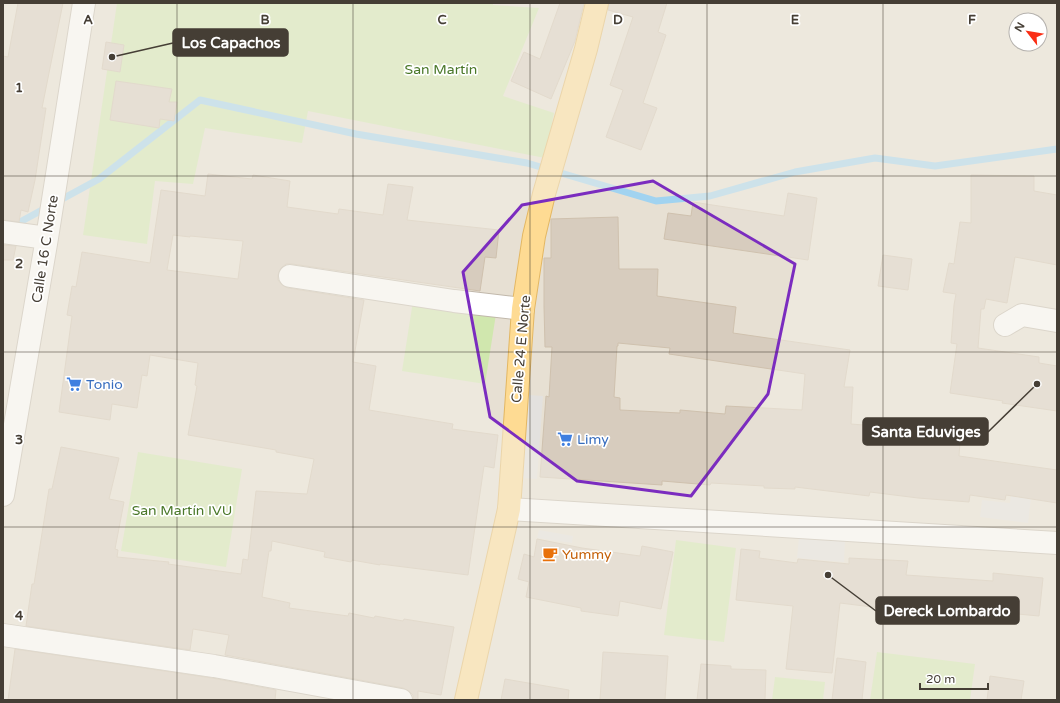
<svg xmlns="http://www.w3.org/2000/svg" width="1060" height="703" viewBox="0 0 1060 703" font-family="'Varela Round',sans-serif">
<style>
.residential{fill:#e7e0d3;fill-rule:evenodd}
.green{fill:#d0e7ae}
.parking{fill:#e3e1de}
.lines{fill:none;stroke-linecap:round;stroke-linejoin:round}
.stream{stroke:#a1d3f0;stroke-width:7}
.building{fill:#d7ccbe;stroke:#cfc1ae;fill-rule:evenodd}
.minor-casing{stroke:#c1b8ab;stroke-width:24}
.major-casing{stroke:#e3b763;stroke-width:24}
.minor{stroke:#fff;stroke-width:22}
.major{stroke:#fedb93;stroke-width:22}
.marked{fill:none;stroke:#7b2cbf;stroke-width:3;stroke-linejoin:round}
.grid{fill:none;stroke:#453e35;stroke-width:1;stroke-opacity:0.55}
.labels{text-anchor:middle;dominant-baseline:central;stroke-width:3.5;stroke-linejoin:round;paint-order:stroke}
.park-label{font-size:14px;fill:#497728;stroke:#fff}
.street-label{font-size:14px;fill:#453e35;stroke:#fff}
.shop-label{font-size:14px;fill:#366cbe;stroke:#fff;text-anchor:start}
.food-label{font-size:14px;fill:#c56008;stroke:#fff;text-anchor:start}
.grid-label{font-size:13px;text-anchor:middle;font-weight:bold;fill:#453e35;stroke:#fff;stroke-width:3.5;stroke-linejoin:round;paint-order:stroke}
.leader{fill:none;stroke:#453e35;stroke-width:1.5}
.callout-dot{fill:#453e35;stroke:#fff;stroke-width:1.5}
.callout{fill:#453e35;stroke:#453e35;stroke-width:1.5}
.callout-label{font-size:15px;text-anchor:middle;font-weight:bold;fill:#fff}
</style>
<rect width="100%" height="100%" fill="#f3eee5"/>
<path class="residential" d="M3,3H1057V700H3ZM1016,20H1040V44H1016Z"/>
<path class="green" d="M117,3H493V5L539,8L503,96L554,113L545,158L308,111L302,143L205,128L193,184L155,181L147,244L83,235Z
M413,301L496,314L485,384L402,371Z
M138,452L242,469L226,567L121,551Z
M676,540L736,548L724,642L664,635Z
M877,652L975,664L970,700H870Z
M775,677L825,682L823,700H772Z"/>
<path class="parking" d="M528,395L543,396L537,479L522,478Z
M1014,471L1034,474L1028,523L980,517L982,500L1010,503Z
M539,530L573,536L572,543L537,538Z
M799,537L845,541L844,562L797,558Z"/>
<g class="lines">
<path class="stream" d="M3,220L20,222L99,179L200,100L356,134L527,163L656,201L710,196L795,172L875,158L935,166L1057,149"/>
</g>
<path class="building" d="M18,3H63L42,108H46L35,180L28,212L21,210L19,222L3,220V56L8,57Z
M560,3H584L575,41L551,99L511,81L524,52L540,59Z
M609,3H667L658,32L666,35L643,103L657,108L641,150L606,137L623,90L610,85L633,17L608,10Z
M106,42L124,45L120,72L102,69Z
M116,81L172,89L169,102H177L174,121L160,119L159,128L110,120Z
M208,174L252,179L253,175L290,181L287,207L338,214L339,209L383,215L388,184L413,187L407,220L499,230L496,258L485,257L480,291L292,264H286L281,268L278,275V280L282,285L288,288L364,300L353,362L376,366L369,410L453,424L452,429L498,435L494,468L484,466L468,575L380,564V565L352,560L351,562L324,557L325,552L272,541L271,551H269L262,597L290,603L289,608L348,616L349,613L374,618L375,616L403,621L404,619L454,627L441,695L418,691V700H413V695L409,691L403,688L225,655L229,635L193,629L190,650L26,626L32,584H34L49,489H52L61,447L119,458L109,499L124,502L115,549L118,550L117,557L169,562L168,564L241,574L243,559L248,560L256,491L307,494L314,459L276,452V450L188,435L197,386L195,385L198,363L150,355L147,376L142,375L137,408L112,404L110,420L59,412L72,316L67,315L72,286L76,287L82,252L150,263L161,190L205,196ZM173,235L190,237V236L243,241L238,279L167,270Z
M971,175L1034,176V191L1057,195V265L1015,257L1007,303L986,299L984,309H981L978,348L1039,357V363L1057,366V411L1002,403L1003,401L950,393L957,344L951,343L954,305L956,294L943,292L949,263L954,264L960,222L971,223Z
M788,193L817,198L808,260L664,239L668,213L691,216L693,202L784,216Z
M618,217L619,269H658L657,296L736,307L733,333L850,350L844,387H853L851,424L876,426L875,440L922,444L923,439L960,442L959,456L1057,470V503L1006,495L1005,500L970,495L969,502L918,498L870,492L869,496L795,487V489L764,488V486L711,483L710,485L662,481V485L540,477L546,396L549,397L552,347H545L544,306V258H551V219ZM618,343L670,348L669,354L805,374L802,410L726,406L725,414L680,410V413L620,410V398L614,397L617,346H618Z
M3,245L16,246L13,260H3Z
M883,255L912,259L908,290L878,286Z
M537,539L582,548L640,556L642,546L673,552L661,609L620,601L618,616L581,611V608L526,597L529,582L518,579L524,554L534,557Z
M741,549L760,551L759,558L797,563L798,559L849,564V558L908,561L906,575L993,581V573L1043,578L1039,616L963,609L962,616L912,612L840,603L832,673L786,669L793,606L736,600Z
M15,649L212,678L276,690L275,700H8Z
M603,652L668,656L665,700H600Z
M837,658L866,662L862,700H832Z
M701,664L731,666V669L766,670L765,700H697Z
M990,676L1024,681L1021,700H987Z
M505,679L569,690L568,700H501Z"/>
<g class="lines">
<g class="minor-casing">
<path id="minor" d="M3,232L47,238
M290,276L454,301L523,309
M1005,325L1022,315L1057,321
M3,495L47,238L84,3
M509,509L1057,543
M3,635L214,666L401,700"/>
</g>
<g class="major-casing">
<path id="major" d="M466,700L509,509L523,309L534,236L544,194L586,49L597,3"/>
</g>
<use href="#minor" class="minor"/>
<use href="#major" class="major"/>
</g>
<path d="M0 0H1060V703H0ZM653,181L795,264L768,394L691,496L577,481L490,417L463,272L522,205Z" fill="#f3eee5" fill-opacity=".55" fill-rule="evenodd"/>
<path class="marked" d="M653,181L795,264L768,394L691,496L577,481L490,417L463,272L522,205Z"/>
<path class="grid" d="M177,3V700M353,3V700M530,3V700M707,3V700M883,3V700M3,176H1057M3,352H1057M3,527H1057"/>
<defs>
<g id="supermarket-bare" transform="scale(1.2)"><path d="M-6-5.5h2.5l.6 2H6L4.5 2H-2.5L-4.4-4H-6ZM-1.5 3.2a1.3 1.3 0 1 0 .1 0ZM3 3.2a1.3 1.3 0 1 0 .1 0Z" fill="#3f7fe0" stroke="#fff" stroke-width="2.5" paint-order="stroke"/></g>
<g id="cafe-bare" transform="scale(1.2)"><path d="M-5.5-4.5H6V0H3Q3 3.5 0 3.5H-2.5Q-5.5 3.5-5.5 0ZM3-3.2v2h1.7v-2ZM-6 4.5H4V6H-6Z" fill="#e8710a" stroke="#fff" stroke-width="2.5" paint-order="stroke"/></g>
</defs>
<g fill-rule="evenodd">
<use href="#supermarket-bare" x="74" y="384"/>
<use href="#supermarket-bare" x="565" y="439"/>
<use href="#cafe-bare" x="550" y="554"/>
</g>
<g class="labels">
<g class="park-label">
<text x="441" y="69">San Martín</text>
<text x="182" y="510">San Martín IVU</text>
</g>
<g class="street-label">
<text transform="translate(45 249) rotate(-81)">Calle 16 C Norte</text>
<text transform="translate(521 349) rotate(-85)">Calle 24 E Norte</text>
</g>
<g class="shop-label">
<text x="86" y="384">Tonio</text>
<text x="577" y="439">Limy</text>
</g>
<g class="food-label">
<text x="562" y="554">Yummy</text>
</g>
</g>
<g class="grid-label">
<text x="88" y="24">A</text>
<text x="265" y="24">B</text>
<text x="442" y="24">C</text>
<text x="618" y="24">D</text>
<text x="795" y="24">E</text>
<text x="972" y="24">F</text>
<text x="19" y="92">1</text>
<text x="19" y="268">2</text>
<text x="19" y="444">3</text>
<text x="19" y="620">4</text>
</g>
<path class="leader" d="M112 57L173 43M1037 384L988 432M828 575L876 611"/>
<g class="callout-dot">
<circle cx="112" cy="57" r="4"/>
<circle cx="1037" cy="384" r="4"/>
<circle cx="828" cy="575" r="4"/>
</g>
<g class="callout">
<rect x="173" y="29" width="115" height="27" rx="4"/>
<rect x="863" y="418" width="125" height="27" rx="4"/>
<rect x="876" y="597" width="143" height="27" rx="4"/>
</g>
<g class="callout-label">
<text x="231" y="48">Los Capachos</text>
<text x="926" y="437">Santa Eduviges</text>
<text x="947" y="616">Dereck Lombardo</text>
</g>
<rect width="1060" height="703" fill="none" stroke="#453e35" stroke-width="8"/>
<g transform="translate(1028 32) rotate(301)"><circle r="19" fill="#ffffff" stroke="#b5b2ae"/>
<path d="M0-3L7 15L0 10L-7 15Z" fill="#fa2e15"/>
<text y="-6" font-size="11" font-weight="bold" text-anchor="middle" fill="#453e35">N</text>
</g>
<path d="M920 683v6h68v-6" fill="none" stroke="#453e35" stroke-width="2"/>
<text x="926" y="683" font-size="12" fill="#453e35" stroke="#ffffff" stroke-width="3" paint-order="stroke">20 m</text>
</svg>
